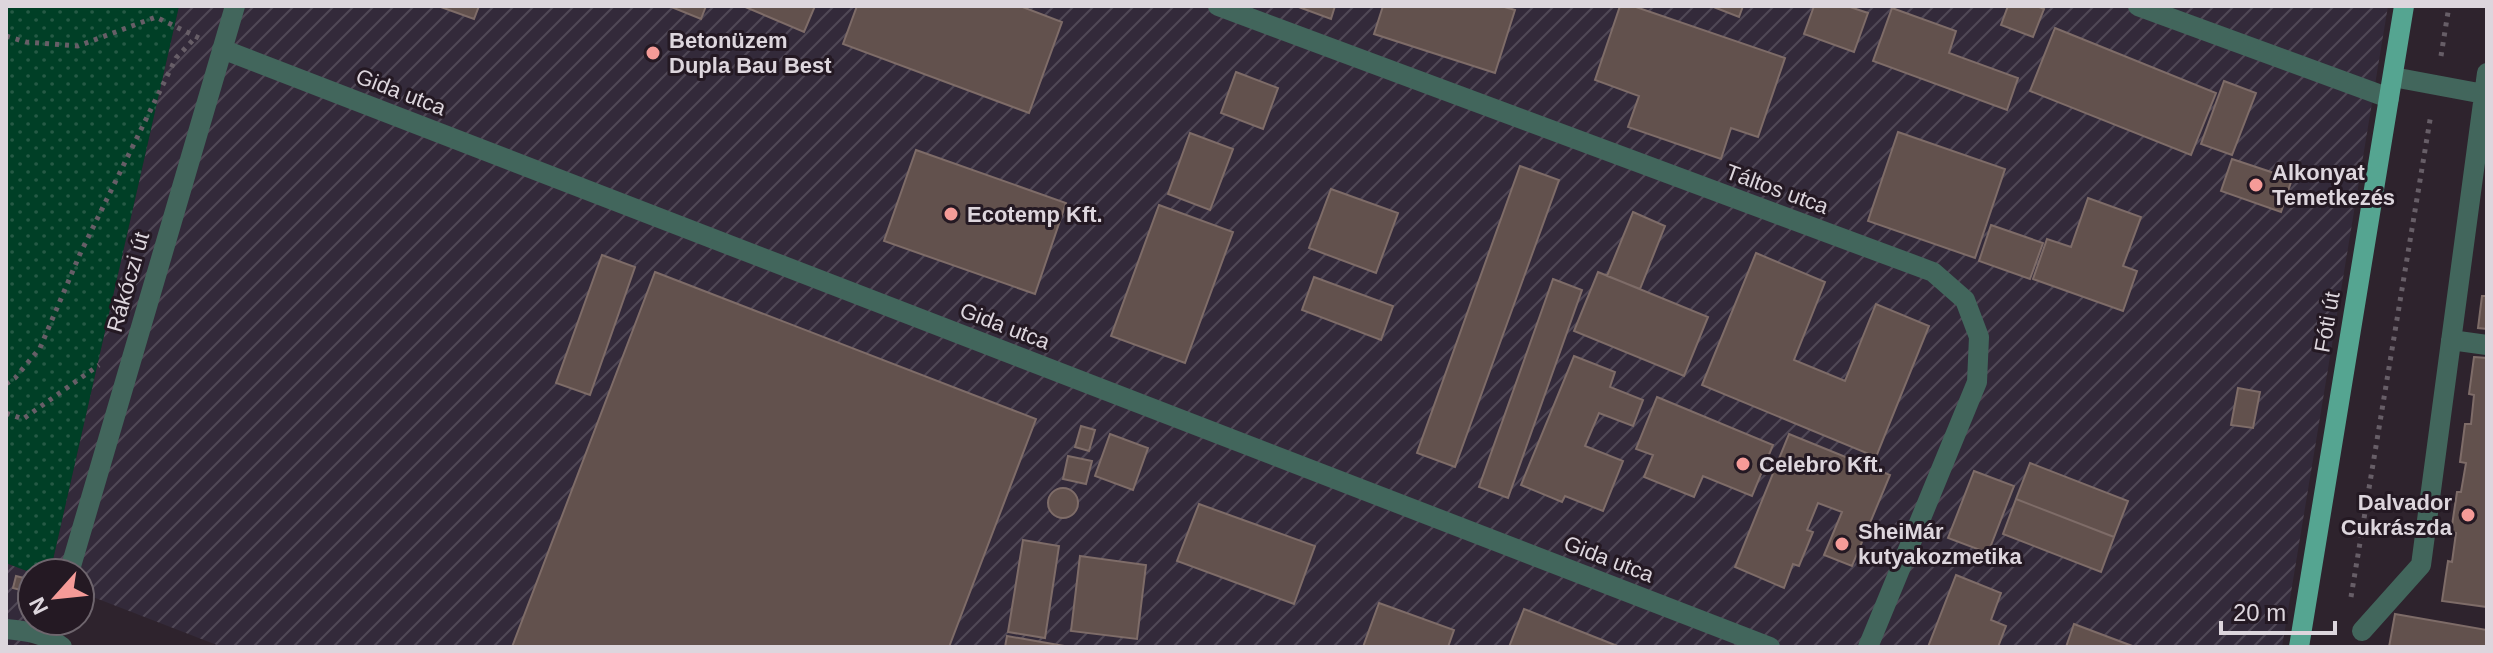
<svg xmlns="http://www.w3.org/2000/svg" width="2493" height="653" viewBox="0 0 2493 653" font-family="Arial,sans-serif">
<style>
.industrial{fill:url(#industrial-furrows)}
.grass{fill:url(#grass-dots)}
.building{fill:#62514d;stroke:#7e6c68;stroke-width:2}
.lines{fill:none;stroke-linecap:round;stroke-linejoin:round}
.path{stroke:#675e67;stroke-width:5;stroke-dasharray:4 6;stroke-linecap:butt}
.minor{stroke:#42665c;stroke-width:20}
.major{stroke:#55a591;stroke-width:20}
.poi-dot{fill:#f59b98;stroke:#241923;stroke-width:3}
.labels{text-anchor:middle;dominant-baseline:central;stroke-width:6;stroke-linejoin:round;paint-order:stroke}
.poi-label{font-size:22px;font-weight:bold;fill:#ddd6dd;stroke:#241923;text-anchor:start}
.street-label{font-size:22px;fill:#ddd6dd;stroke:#241923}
</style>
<defs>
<pattern id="industrial-furrows" width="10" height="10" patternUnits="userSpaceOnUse" patternTransform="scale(2)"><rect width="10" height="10" fill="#332a3a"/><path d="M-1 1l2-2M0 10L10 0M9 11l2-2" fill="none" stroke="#504856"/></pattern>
<pattern id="grass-dots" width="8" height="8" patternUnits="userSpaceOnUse" patternTransform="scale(2)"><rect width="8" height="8" fill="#003f26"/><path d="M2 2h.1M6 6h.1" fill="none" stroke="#255a45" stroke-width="1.8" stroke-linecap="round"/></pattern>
</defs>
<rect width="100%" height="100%" fill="#2e232d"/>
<path class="industrial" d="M179,6H2388L2282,647H222L80,592V573H50Z
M6,563L32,573V621H36L28,647H6Z"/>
<path class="grass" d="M6,6H179L50,573H32L6,563Z"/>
<path class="building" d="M438,6H479L474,19Z
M669,6H706L701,19Z
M743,6H815L804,32Z
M857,6H1020L1062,22L1029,113L843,44Z
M1296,6H1335L1331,19Z
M1383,6H1501L1515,10L1495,73L1374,34Z
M1620,6H1633L1785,58L1758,137L1731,128L1721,159L1628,127L1639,96L1595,80Z
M1711,6H1743L1739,17Z
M1814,6H1847L1868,13L1854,52L1804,34Z
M2008,6H2037L2044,9L2033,37L2001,25Z
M1892,8L1956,31L1949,53L2018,78L2007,110L1873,61Z
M2055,28L2216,93L2191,155L2030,91Z
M1236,72L1278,88L1263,129L1221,113Z
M2224,81L2256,93L2232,155L2201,144Z
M1898,132L2005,169L1975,258L1868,221Z
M1190,133L1233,149L1210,210L1168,194Z
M916,150L1066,203L1035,294L884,241Z
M2232,159L2292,179L2281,212L2221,191Z
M1520,166L1559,180L1455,467L1417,453Z
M1331,189L1398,213L1376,273L1309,248Z
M2088,198L2141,217L2123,266L2137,271L2123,311L2033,279L2047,239L2071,247Z
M1159,205L1233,232L1185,363L1111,336Z
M1633,212L1665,226L1640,289L1607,276Z
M1991,225L2043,243L2030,279L1979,261Z
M1756,253L1825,282L1794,360L1845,381L1876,304L1929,326L1876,457L1702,385Z
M602,255L635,267L590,395L556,383Z
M655,272L1036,419L949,647H512Z
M1598,272L1708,317L1684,376L1574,331Z
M1314,277L1393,306L1381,340L1302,310Z
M1553,279L1582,290L1508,498L1479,487Z
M2482,296H2487V329L2478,328Z
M1574,356L1615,372L1610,387L1643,400L1633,426L1599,413L1585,446L1623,461L1603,511L1565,496L1562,502L1521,485Z
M2474,357L2487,358V607L2442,601L2448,561L2452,562L2456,533L2451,532L2457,492H2461L2466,463L2460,462L2465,424H2471L2474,395L2469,394Z
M2238,388L2260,392L2253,428L2231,425Z
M1657,397L1773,445L1752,496L1703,476L1694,497L1644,477L1653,455L1636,449Z
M1081,426L1095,430L1089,451L1075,447Z
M1110,434L1148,448L1133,490L1095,476Z
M1789,434L1890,475L1852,566L1824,555L1842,512L1818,503L1807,530L1813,532L1799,566L1793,564L1784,588L1735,567Z
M1068,456L1092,461L1086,484L1063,479Z
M2030,463L2128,501L2114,537L2016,499Z
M1974,471L2014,486L1988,553L1948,538Z
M1048 503a15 15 0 1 1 30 0a15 15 0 1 1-30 0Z
M2016,499L2114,537L2101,572L2003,534Z
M1199,504L1315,546L1294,604L1177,561Z
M1023,540L1059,546L1045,638L1008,632Z
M1080,556L1146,565L1137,639L1071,631Z
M1956,575L2001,593L1991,620L2006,626L1998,647H1928Z
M16,576L32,580V593L13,588Z
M1379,603L1454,630L1448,647H1363Z
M1524,609L1620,647H1509Z
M2395,614L2487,630V647H2389Z
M2074,624L2135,647H2066Z
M1007,636L1064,646L1063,647H1005Z"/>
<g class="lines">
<path class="path" d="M6,36L26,42L78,46L156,17L199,38
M2441,56L2449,6
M6,384L15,378L40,348L80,254L176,58L193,40
M6,413L23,419L99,365
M2351,597L2431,114"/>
<path class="minor" d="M1218,6L1933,272L1965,300L1979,337L1977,382L1868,647
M2138,6L2389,98
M222,49L1770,647
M2393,77L2484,94
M2451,340L2487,345
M69,573L235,6
M6,629C28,631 44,633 62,647
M2362,631L2421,565L2487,73"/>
<path class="major" d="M2299,647L2404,6"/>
</g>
<g class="poi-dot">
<circle cx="653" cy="53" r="8"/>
<circle cx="2256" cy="185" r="8"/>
<circle cx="951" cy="214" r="8"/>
<circle cx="1743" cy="464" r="8"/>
<circle cx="2468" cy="515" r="8"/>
<circle cx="1842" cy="544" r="8"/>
</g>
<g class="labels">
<g class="poi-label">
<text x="669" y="40">Betonüzem<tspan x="669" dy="25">Dupla Bau Best</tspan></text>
<text x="2272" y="172">Alkonyat<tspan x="2272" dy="25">Temetkezés</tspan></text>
<text x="967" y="214">Ecotemp Kft.</text>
<text x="1759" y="464">Celebro Kft.</text>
<text x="2452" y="502" text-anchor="end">Dalvador<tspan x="2452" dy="25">Cukrászda</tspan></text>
<text x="1858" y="531">SheiMár<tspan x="1858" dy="25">kutyakozmetika</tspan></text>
</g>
<g class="street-label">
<text transform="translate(401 92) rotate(21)">Gida utca</text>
<text transform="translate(1777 189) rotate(20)">Táltos utca</text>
<text transform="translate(128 282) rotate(-74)">Rákóczi út</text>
<text transform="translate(2327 322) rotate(-80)">Fóti út</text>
<text transform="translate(1005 326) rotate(21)">Gida utca</text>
<text transform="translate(1609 559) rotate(21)">Gida utca</text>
</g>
</g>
<rect width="2493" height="653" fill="none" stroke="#ddd6dd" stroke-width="16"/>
<g transform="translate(56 597) rotate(243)"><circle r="38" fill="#241923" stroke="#6e656d" stroke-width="2"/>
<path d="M0-6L14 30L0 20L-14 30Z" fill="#f59b98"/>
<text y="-12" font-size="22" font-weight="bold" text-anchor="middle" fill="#ddd6dd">N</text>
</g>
<path d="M2221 621v12h114v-12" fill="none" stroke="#ddd6dd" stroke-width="4"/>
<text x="2233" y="621" font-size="24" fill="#ddd6dd" stroke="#241923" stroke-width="6" paint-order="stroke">20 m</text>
</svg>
